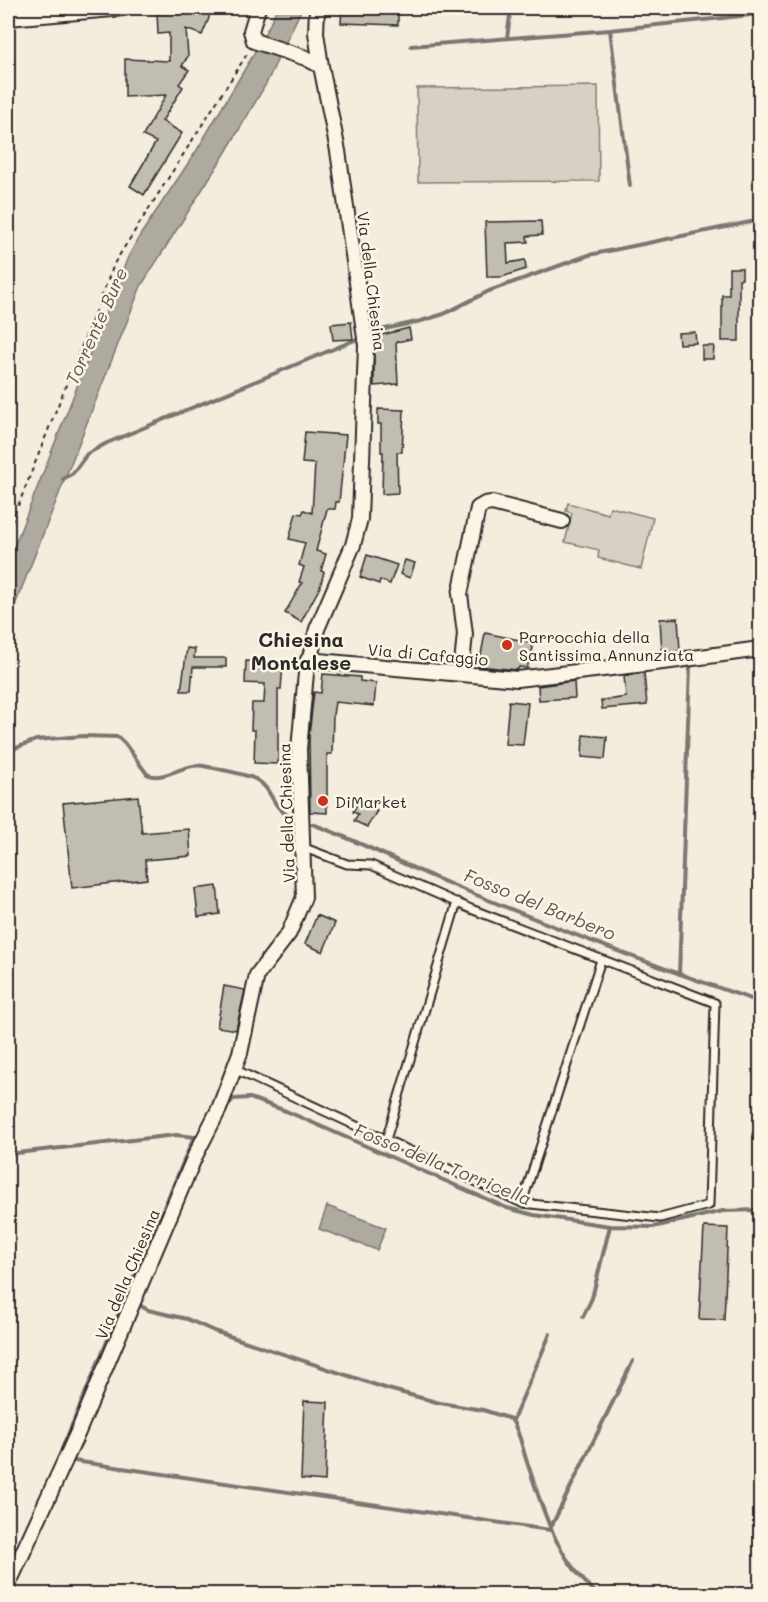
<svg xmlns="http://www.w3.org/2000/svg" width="768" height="1602" viewBox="0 0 768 1602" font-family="Mali,sans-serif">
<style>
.green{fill:#d6d1c4;stroke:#807e78;stroke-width:1.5}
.water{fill:#afaaa0;stroke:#7a7771;stroke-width:1.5}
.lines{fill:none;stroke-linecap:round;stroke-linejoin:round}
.stream{stroke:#7a7771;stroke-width:4}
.building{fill:#c2bdb1;stroke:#2b2b2b;stroke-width:1.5}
.lane-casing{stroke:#2b2b2b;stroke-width:11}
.street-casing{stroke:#2b2b2b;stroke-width:18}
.path{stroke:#2b2b2b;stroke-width:2;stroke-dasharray:4.5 4.5;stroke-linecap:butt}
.lane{stroke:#fcf5e5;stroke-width:7}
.street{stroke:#fcf5e5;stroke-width:14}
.poi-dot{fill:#c8321e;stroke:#fcf5e5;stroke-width:2}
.labels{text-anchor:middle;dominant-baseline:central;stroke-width:5;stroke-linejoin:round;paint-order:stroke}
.street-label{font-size:16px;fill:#2b2b2b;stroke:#fcf5e5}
.poi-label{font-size:16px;fill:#2b2b2b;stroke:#fcf5e5;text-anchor:start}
.water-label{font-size:18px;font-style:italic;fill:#595754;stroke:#fcf5e5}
.quarter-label{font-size:20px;font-weight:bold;fill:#2b2b2b;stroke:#fcf5e5}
</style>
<rect width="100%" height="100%" fill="#f4edde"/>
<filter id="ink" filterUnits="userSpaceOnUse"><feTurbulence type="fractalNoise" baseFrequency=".0167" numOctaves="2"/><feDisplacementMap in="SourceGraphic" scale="12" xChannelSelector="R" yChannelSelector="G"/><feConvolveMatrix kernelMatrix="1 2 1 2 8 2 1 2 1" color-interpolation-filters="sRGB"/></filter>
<g filter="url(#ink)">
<path class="green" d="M598,86L599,181L418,182L417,88Z
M568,503L608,514L610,507L653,518L641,569L598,558L599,550L565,542L572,513L566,511Z"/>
<path class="water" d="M277,8H302L266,84L226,152L141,286L8,623V562L128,257L139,237L197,150L249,62L270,24Z
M327,1206L386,1228L377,1250L319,1229Z"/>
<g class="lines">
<path class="stream" d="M610,30L630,186
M507,38L511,8
M411,46L610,30L760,14
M376,331L421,321L444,314L489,291L589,255L760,220
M63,479L73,473L87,454L107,443L355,340
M8,751L36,740L83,736L118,737L125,744L147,774C163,783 184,762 204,766C217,769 247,774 257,780C275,791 269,808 295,819
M312,824C359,841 404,865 450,884C552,927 656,967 760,1002
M679,974L690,667
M224,1111L233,1099L250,1098L286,1111L507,1208L534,1215L610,1226L653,1227L723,1211L760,1210
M8,1154L176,1135L195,1137
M151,1238L194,1137
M141,1306L148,1310L187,1319L214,1331L388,1389L440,1403L483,1410L511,1419C520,1431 522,1448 527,1462C545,1514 554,1555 597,1594
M583,1317L592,1298L610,1226
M513,1420L550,1334
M62,1449L145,1251
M74,1461L550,1530
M550,1529L633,1361"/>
</g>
<path class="building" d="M180,8H209V18L202,35L186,29L188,56L182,66L189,70L179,84L183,87L162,121L182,133L144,195L130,186L156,142L143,136L166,95L125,97V59L169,61V33L158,34L157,12L180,10Z
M342,8H398V25L341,23Z
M541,221L542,235L527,236L528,242L507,243L508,263L525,260L526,269L502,277H487L485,222Z
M729,268H742V279H739V341H722V295H729Z
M351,322L353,339L333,340L331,324Z
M409,328L411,339L396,342L398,384L374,386V337Z
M695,332L696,343L679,344L678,333Z
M702,346H714L713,359H702Z
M378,409L404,410L402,452H397L398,493L382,494L383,452H381V424H378Z
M305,432L346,435L339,502H336L335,509H327L316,551L326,554L321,571L324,572L320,587L301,622L285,613L302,583L299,582L304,567L299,565L305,543L289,539L296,513L302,514L304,510L312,513L315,464L302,463Z
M367,555L397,565L390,584L380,580L379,584L360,577Z
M405,560L415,563L410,578L400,574Z
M678,618L680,651L662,653L660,619Z
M485,633L529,642L533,648L527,668L519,667L517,670L479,666Z
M187,648L195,649L194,658H226V667H193L191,691H181Z
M246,661L283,664L281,689H278V764L254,763L255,730H251L252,703H264L265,684L245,683Z
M644,673L647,705L602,709L601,701L626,697L624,676Z
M323,674L360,677V681L376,683L374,706L335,702L333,715L332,754H327V813L310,812L309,735L314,692L321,693Z
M574,681L575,698L539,700L538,686Z
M509,701L528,703L523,745L505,744Z
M583,735L607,737L605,759L582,757Z
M138,796L142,833L189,829L191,856L145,860L147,879L72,888L63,803Z
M358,802L377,811L367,827L354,821L358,814L353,812Z
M217,886L220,914L198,917L195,889Z
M317,915L335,923L323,952L305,944Z
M224,986L245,990L236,1030L217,1027Z
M704,1227L728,1228L724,1320L699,1319Z
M304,1401L328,1402L325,1481L301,1479Z"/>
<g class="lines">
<g class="lane-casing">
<path id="lane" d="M234,1069L522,1203L660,1218L709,1205L715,1003L471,909L371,865L347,864L302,847
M386,1140L457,902
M522,1203L601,960"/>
</g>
<g class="street-casing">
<path id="street" d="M317,8L316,33L321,66
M8,18L124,8
M308,660L517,679L671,661L760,649
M461,673L465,634L460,594L478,508L485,504L492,503L562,521
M8,1585L78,1432L195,1156L219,1109L240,1053L257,975L289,933L304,897L299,749L306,673L317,629L353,545L360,519L366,345L338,151L321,66L306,58L254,41L251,31L258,8"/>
</g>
<path class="path" d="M8,531L115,262L249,51"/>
<use href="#lane" class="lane"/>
<use href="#street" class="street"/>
</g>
</g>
<g class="poi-dot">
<circle cx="507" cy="645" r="6"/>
<circle cx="323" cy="801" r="6"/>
</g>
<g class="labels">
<g class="street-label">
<text transform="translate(372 281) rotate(83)">Via della Chiesina</text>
<text transform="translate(428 654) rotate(5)">Via di Cafaggio</text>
<text transform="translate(286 813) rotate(-92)">Via della Chiesina</text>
<text transform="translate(127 1274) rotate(-67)">Via della Chiesina</text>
</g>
<g class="poi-label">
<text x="519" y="636">Parrocchia della<tspan x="519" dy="18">Santissima Annunziata</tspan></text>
<text x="335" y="801">DiMarket</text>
</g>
<g class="water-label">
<text transform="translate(96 326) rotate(-66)">Torrente Bure</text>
<text transform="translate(540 904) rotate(22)">Fosso del Barbero</text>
<text transform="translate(443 1164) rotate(22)">Fosso della Torricella</text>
</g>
<g class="quarter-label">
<text x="301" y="639">Chiesina<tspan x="301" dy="23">Montalese</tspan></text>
</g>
</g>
<rect width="768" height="1602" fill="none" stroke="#fcf5e5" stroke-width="30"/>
<rect x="15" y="15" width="738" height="1572" fill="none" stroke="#2b2b2b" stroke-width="2" filter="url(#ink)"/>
</svg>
